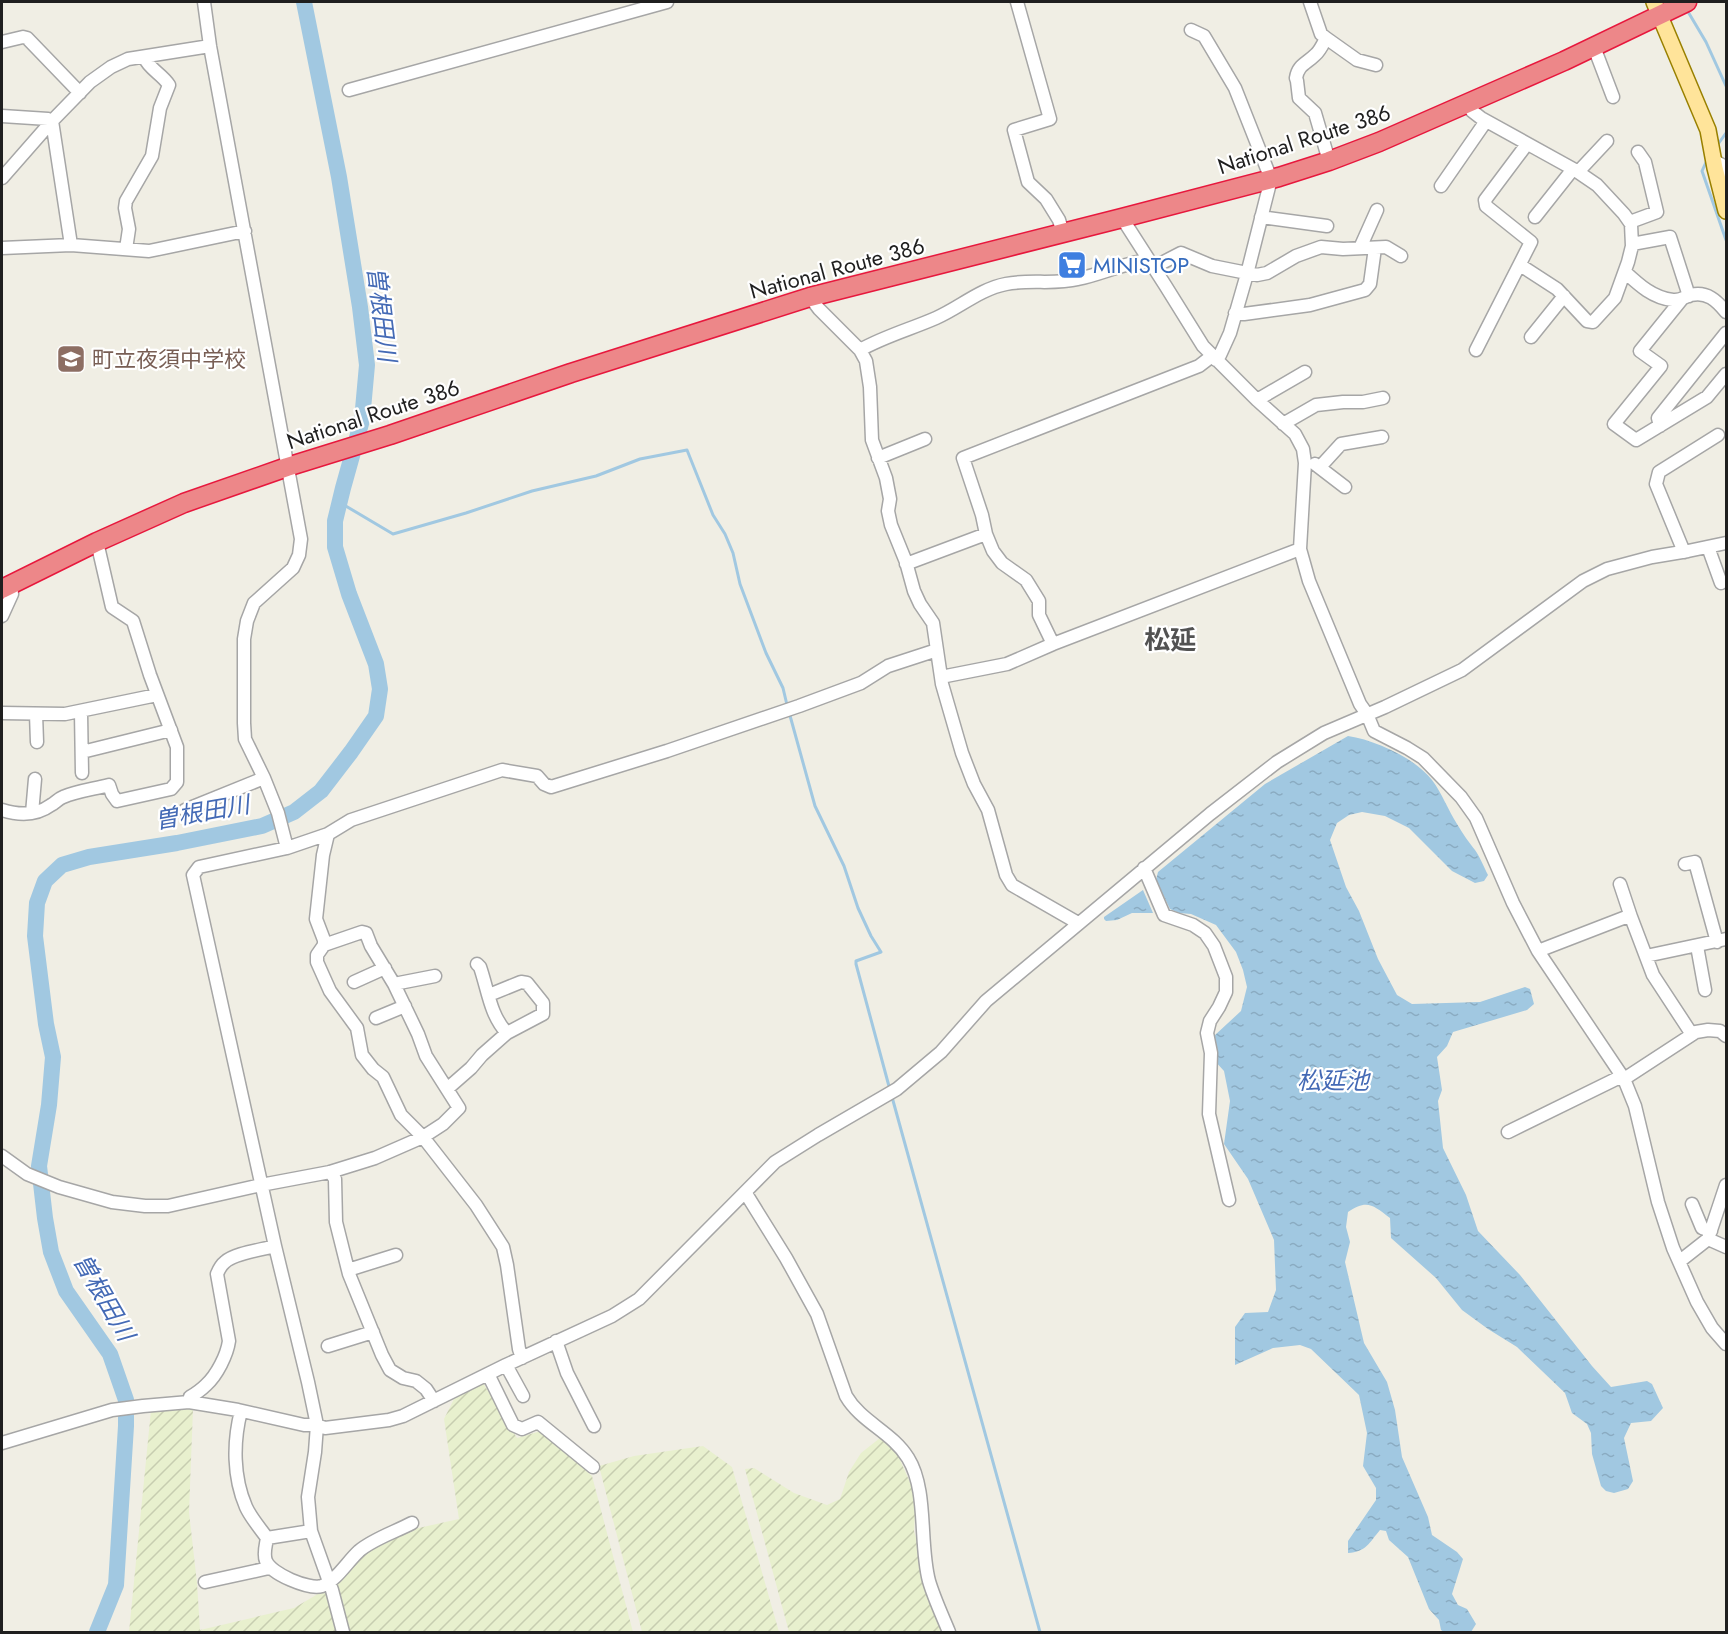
<svg xmlns="http://www.w3.org/2000/svg" width="1728" height="1634" viewBox="0 0 1728 1634" font-family="Jost,'Noto Sans JP',sans-serif">
<style>
.farmland{fill:url(#farmland-furrows)}
.water{fill:url(#water-ripples)}
.lines{fill:none;stroke-linecap:round;stroke-linejoin:round}
.stream{stroke:#a1c8e1;stroke-width:3}
.river{stroke:#a1c8e1;stroke-width:16}
.minor-casing{stroke:#a6a6a6;stroke-width:15}
.major-casing{stroke:#998000;stroke-width:18}
.highway-casing{stroke:#e7183d;stroke-width:21}
.minor{stroke:#fff;stroke-width:12}
.major{stroke:#ffe49a;stroke-width:15}
.highway{stroke:#ed8789;stroke-width:18}
.labels{text-anchor:middle;dominant-baseline:central;stroke-width:4.5;stroke-linejoin:round;paint-order:stroke}
.street-label{font-size:22px;fill:#1f1f1f;stroke:#fff}
.shop-label{font-size:22px;fill:#366cbe;stroke:#fff;text-anchor:start}
.education-label{font-size:22px;fill:#785e54;stroke:#fff;text-anchor:start}
.water-label{font-size:24px;font-style:italic;fill:#446ab5;stroke:#fff}
.quarter-label{font-size:26px;font-weight:bold;fill:#525252;stroke:#fff}
</style>
<defs>
<pattern id="farmland-furrows" width="10" height="10" patternUnits="userSpaceOnUse" patternTransform="scale(1.5)"><rect width="10" height="10" fill="#e8f0ce"/><path d="M-1 1l2-2M0 10L10 0M9 11l2-2" fill="none" stroke="#c7cdb0"/></pattern>
<pattern id="water-ripples" width="26" height="14" patternUnits="userSpaceOnUse" patternTransform="scale(1.5)"><rect width="26" height="14" fill="#a1c8e1"/><path d="M2 4q2-2 4 0t4 0M15 11q2-2 4 0t4 0" fill="none" stroke="#8aabc1"/></pattern>
</defs>
<rect width="100%" height="100%" fill="#f0eee4"/>
<path class="farmland" d="M483,1383L517,1438L541,1431L592,1476L633,1632H129L151,1410L193,1409L189,1512L197,1583L200,1630L294,1608L340,1581L369,1550L414,1529L459,1519L444,1419L454,1399Z
M880,1438L897,1453L916,1496L914,1531L942,1632H789L745,1469L754,1468L794,1493L827,1505L840,1499L849,1472L861,1453Z
M703,1446L732,1467L779,1632H642L599,1466L634,1456Z"/>
<path class="water" d="M1348,736C1375,740 1415,758 1432,780C1442,793 1448,810 1457,824C1463,834 1468,841 1475,850C1480,857 1484,867 1488,875L1484,881L1475,883L1452,871L1409,828L1385,816L1362,812L1349,815L1337,823L1330,840L1346,887L1359,911L1378,959L1397,995L1412,1004L1480,1002L1525,987L1530,989L1534,1004L1527,1010L1453,1032L1447,1046L1437,1057L1442,1090L1438,1101L1443,1148L1466,1195L1478,1231L1520,1275L1592,1366L1611,1387L1647,1381L1652,1384L1663,1408L1651,1421L1631,1423L1624,1438L1633,1481L1628,1489L1614,1493L1606,1491L1601,1486L1592,1454L1591,1433L1587,1424L1572,1413L1565,1393L1517,1347L1488,1329L1462,1310L1436,1278L1391,1238L1390,1218C1373,1205 1367,1199 1348,1212L1346,1227L1350,1242L1345,1262L1364,1343L1387,1382L1395,1410L1402,1457L1428,1517L1432,1535L1457,1552L1463,1559L1452,1594L1458,1605L1467,1609L1476,1624L1471,1632H1444L1441,1630L1439,1620L1429,1609L1408,1557L1389,1540L1386,1531L1380,1530C1369,1543 1366,1552 1348,1553V1541L1376,1500V1488L1363,1466L1367,1433L1359,1395L1311,1349L1300,1345L1273,1348L1235,1365V1327L1245,1313L1268,1312L1276,1290L1274,1240L1248,1179L1224,1144L1230,1101L1224,1071L1214,1060V1036L1241,1011L1247,987L1243,970L1236,952L1216,925L1191,914L1179,913L1170,909L1156,880L1158,872L1265,784Z
M1143,890L1153,913H1132L1117,920L1106,921L1104,919V917Z"/>
<g class="lines">
<path class="stream" d="M1687,10L1706,42L1726,86
M1716,147L1726,133
M1707,160L1702,171L1726,240
M339,502L393,534L466,513L532,491L596,476L640,459L687,450L713,515L725,534L733,553L740,584L766,653L783,688L787,705
M789,712L815,806L844,866L858,908L871,936L881,952L856,961V964L890,1090
M892,1097L1040,1632"/>
<path class="river" d="M97,1632L116,1585L126,1426V1400L110,1354L66,1291L51,1252L45,1218L39,1166L49,1105L53,1057L46,1024L35,936L37,903L45,881L62,865L89,857L177,843L262,826L294,812L321,791L351,752L376,716L380,689L376,664L349,594L335,547V521L343,488L362,420L367,365L360,307L339,177L304,2"/>
<g class="minor-casing">
<path id="minor" d="M204,2L210,46L301,539L299,555L293,568L254,603L247,621L244,639V723L245,739L264,778L278,813L287,848
M1017,2L1050,119L1014,130L1028,182L1046,199L1059,220L1063,233
M1310,2L1321,34L1326,38C1323,44 1320,51 1315,55C1306,64 1298,65 1296,78L1297,81L1299,98L1315,113L1329,161
M1191,30L1204,36L1235,88L1271,179L1247,274L1230,333L1220,355L1216,360
M1326,38L1357,60L1376,65
M2,42L23,37L27,38L80,93
M1594,47L1613,97
M349,90L667,2
M1468,104L1472,111L1481,118L1575,170L1597,185L1624,214L1631,224L1632,246L1628,262L1615,298L1593,322L1587,321L1557,289L1520,265
M2,116L48,119L52,121
M52,121L71,245
M1713,160L1722,165L1726,175
M1578,172L1607,141
M2,178L52,121L90,82L111,67L128,59L210,46
M1441,186L1486,121
M1261,217L1327,226
M1535,217L1573,169
M1122,218L1165,285L1203,346L1257,400L1295,434L1303,449L1305,463L1300,549L1309,581L1360,704L1367,714L1374,731L1407,748L1423,758L1461,797L1476,818L1513,903L1538,951L1624,1079L1635,1106L1658,1202L1673,1248L1697,1302L1712,1328L1726,1344
M1630,222L1657,212L1645,162L1638,152
M1632,244L1670,237L1689,296
M2,248L71,245L149,251L245,231
M1360,248L1377,210
M126,249L129,229L125,208L126,201L152,156L160,108L169,85C162,74 149,69 144,57
M1154,267L1181,253L1212,266L1257,275L1267,273L1296,256L1321,247L1343,249L1386,247L1401,256
M1625,272C1639,285 1653,298 1673,300C1680,301 1684,297 1691,295C1707,291 1717,301 1726,312
M810,297L819,309L860,350L866,361L870,387L872,440L886,478L890,499L888,511L891,525L906,562L914,591L920,604L933,623L942,684L962,753L974,784L988,810L1006,875L1012,885L1078,923
M1682,299L1640,351L1661,366L1614,424L1636,440L1707,397L1726,374
M1235,313L1244,314L1310,305L1365,290L1370,284L1375,248
M1531,337L1564,296
M860,350C885,336 911,329 936,318C959,308 980,289 1006,284C1030,279 1054,285 1078,279C1102,274 1124,263 1149,260
M1476,350L1531,242L1486,206L1485,200L1527,144
M1212,356L1199,366L963,458L982,515L986,534L993,551L1002,563L1026,580L1039,601V615L1053,644L1300,549
M1257,400L1305,372
M1283,424L1316,405L1343,402H1363L1383,398
M1660,426L1658,418L1726,333
M878,458L925,439
M1315,464L1345,487
M1320,467L1341,444L1382,437
M1708,547L1721,583
M1684,552L1656,484L1659,472L1718,435
M906,564L986,534
M2,616L12,594L11,584
M941,677L1007,664L1053,644
M81,712L82,773
M2,713L65,714L157,695
M36,714L37,742
M82,752L171,730
M2,810C18,815 36,816 51,805C55,803 58,799 63,797C77,791 94,789 109,785L112,794L117,801L171,789L177,782V747L150,675L133,621L112,607L97,542
M185,810L264,778
M32,813L35,779
M1685,864L1695,862L1717,942
M1144,868L1164,915L1193,925L1205,933L1214,946L1226,977V992L1219,1007L1210,1021L1207,1033L1211,1053L1209,1114L1229,1200
M1620,884L1631,917
M324,945L317,955V962L330,991L357,1028L362,1055L373,1069L383,1077L401,1115L423,1137L476,1205L503,1247L507,1265L519,1349L522,1358
M1697,946L1705,990
M1538,951L1626,917H1631L1653,975L1691,1033
M1646,956L1726,939
M477,964L480,967C488,990 490,1015 507,1033
M354,982L385,968
M394,984L435,976
M376,1018L405,1006
M447,1089L471,1068L482,1055L507,1033L543,1014V1003L527,983L521,982L489,995
M1508,1132L1616,1079H1624L1696,1032L1708,1030L1720,1031L1726,1036
M2,1156L27,1174L59,1187L112,1202L145,1206H168L261,1185L330,1172L375,1158L423,1137L443,1124L459,1108L426,1056L418,1034L394,984L371,946L366,933L362,932L324,945V940L316,919L323,855L328,834
M330,1172L335,1179L336,1222L349,1274L382,1355L390,1370L403,1378L416,1381L426,1389L434,1401
M745,1192L786,1258L817,1314L846,1396C861,1422 892,1432 908,1458C928,1490 919,1544 929,1581C934,1598 942,1615 949,1632
M1692,1204L1702,1228L1711,1231
M1708,1239L1726,1247
M1680,1261L1708,1239L1726,1185
M348,1270L396,1255
M556,1341L567,1373L594,1426
M328,1346L373,1332
M506,1365L523,1396
M488,1374L513,1425L522,1429L538,1422L593,1467
M189,1402L190,1397C195,1394 201,1390 206,1385C217,1375 227,1355 229,1341L217,1274C219,1269 221,1265 225,1262C235,1253 261,1250 275,1246
M241,1411C233,1442 233,1477 246,1507C251,1518 260,1528 267,1538C266,1545 263,1554 266,1561C271,1574 309,1590 322,1586C337,1580 347,1562 359,1551C373,1539 395,1532 412,1523
M2,1443L112,1410L143,1406L189,1402L238,1410L304,1425H317L325,1428L389,1420L403,1416L506,1365L612,1316L639,1299L775,1162L818,1135L897,1089L941,1052L986,1001L1210,814L1277,762L1324,733L1385,707L1462,670L1583,581L1607,569L1652,557L1688,551L1726,543
M267,1538L311,1531
M205,1582L269,1568
M343,1632L332,1590L311,1531L308,1497L315,1452L317,1425L308,1382L275,1246L193,875L199,867L287,848L328,834L351,820L502,770L537,776L544,784L551,787L667,751L799,706L861,683L888,666L937,650"/>
</g>
<g class="major-casing">
<path id="major" d="M1654,2L1708,130L1715,168L1726,211"/>
</g>
<g class="highway-casing">
<path id="highway" d="M2,589L97,542L184,503L287,467L390,435L571,373L810,297L1122,218L1279,177L1329,161L1379,142L1564,61L1687,2"/>
</g>
<use href="#minor" class="minor"/>
<use href="#major" class="major"/>
<use href="#highway" class="highway"/>
</g>
<defs>
<g id="supermarket-square" transform="scale(1.5)"><rect x="-9" y="-9" width="18" height="18" rx="4" fill="#3f7fe0" stroke="#fff"/><path d="M-6-5.5h2.5l.6 2H6L4.5 2H-2.5L-4.4-4H-6ZM-1.5 3.2a1.3 1.3 0 1 0 .1 0ZM3 3.2a1.3 1.3 0 1 0 .1 0Z" fill="#fff"/></g>
<g id="school-square" transform="scale(1.5)"><rect x="-9" y="-9" width="18" height="18" rx="4" fill="#8d6e63" stroke="#fff"/><path d="M0-5L7-2L0 1L-7-2ZM-4 1L0 2.5L4 1V4Q0 6-4 4Z" fill="#fff"/></g>
</defs>
<g fill-rule="evenodd">
<use href="#supermarket-square" x="1072" y="265"/>
<use href="#school-square" x="71" y="359"/>
</g>
<g class="labels">
<g class="street-label">
<text transform="translate(1304 139) rotate(-18)">National Route 386</text>
<text transform="translate(837 268) rotate(-15)">National Route 386</text>
<text transform="translate(373 414) rotate(-18)">National Route 386</text>
</g>
<g class="shop-label">
<text x="1093" y="265">MINISTOP</text>
</g>
<g class="education-label">
<text x="92" y="359">町立夜須中学校</text>
</g>
<g class="water-label">
<text transform="translate(382 314) rotate(83)">曽根田川</text>
<text transform="translate(202 812) rotate(-10)">曽根田川</text>
<text x="1333" y="1080">松延池</text>
<text transform="translate(104 1297) rotate(60)">曽根田川</text>
</g>
<g class="quarter-label">
<text x="1170" y="640">松延</text>
</g>
</g>
<rect width="1728" height="1634" fill="none" stroke="#1f1f1f" stroke-width="6"/>
</svg>
